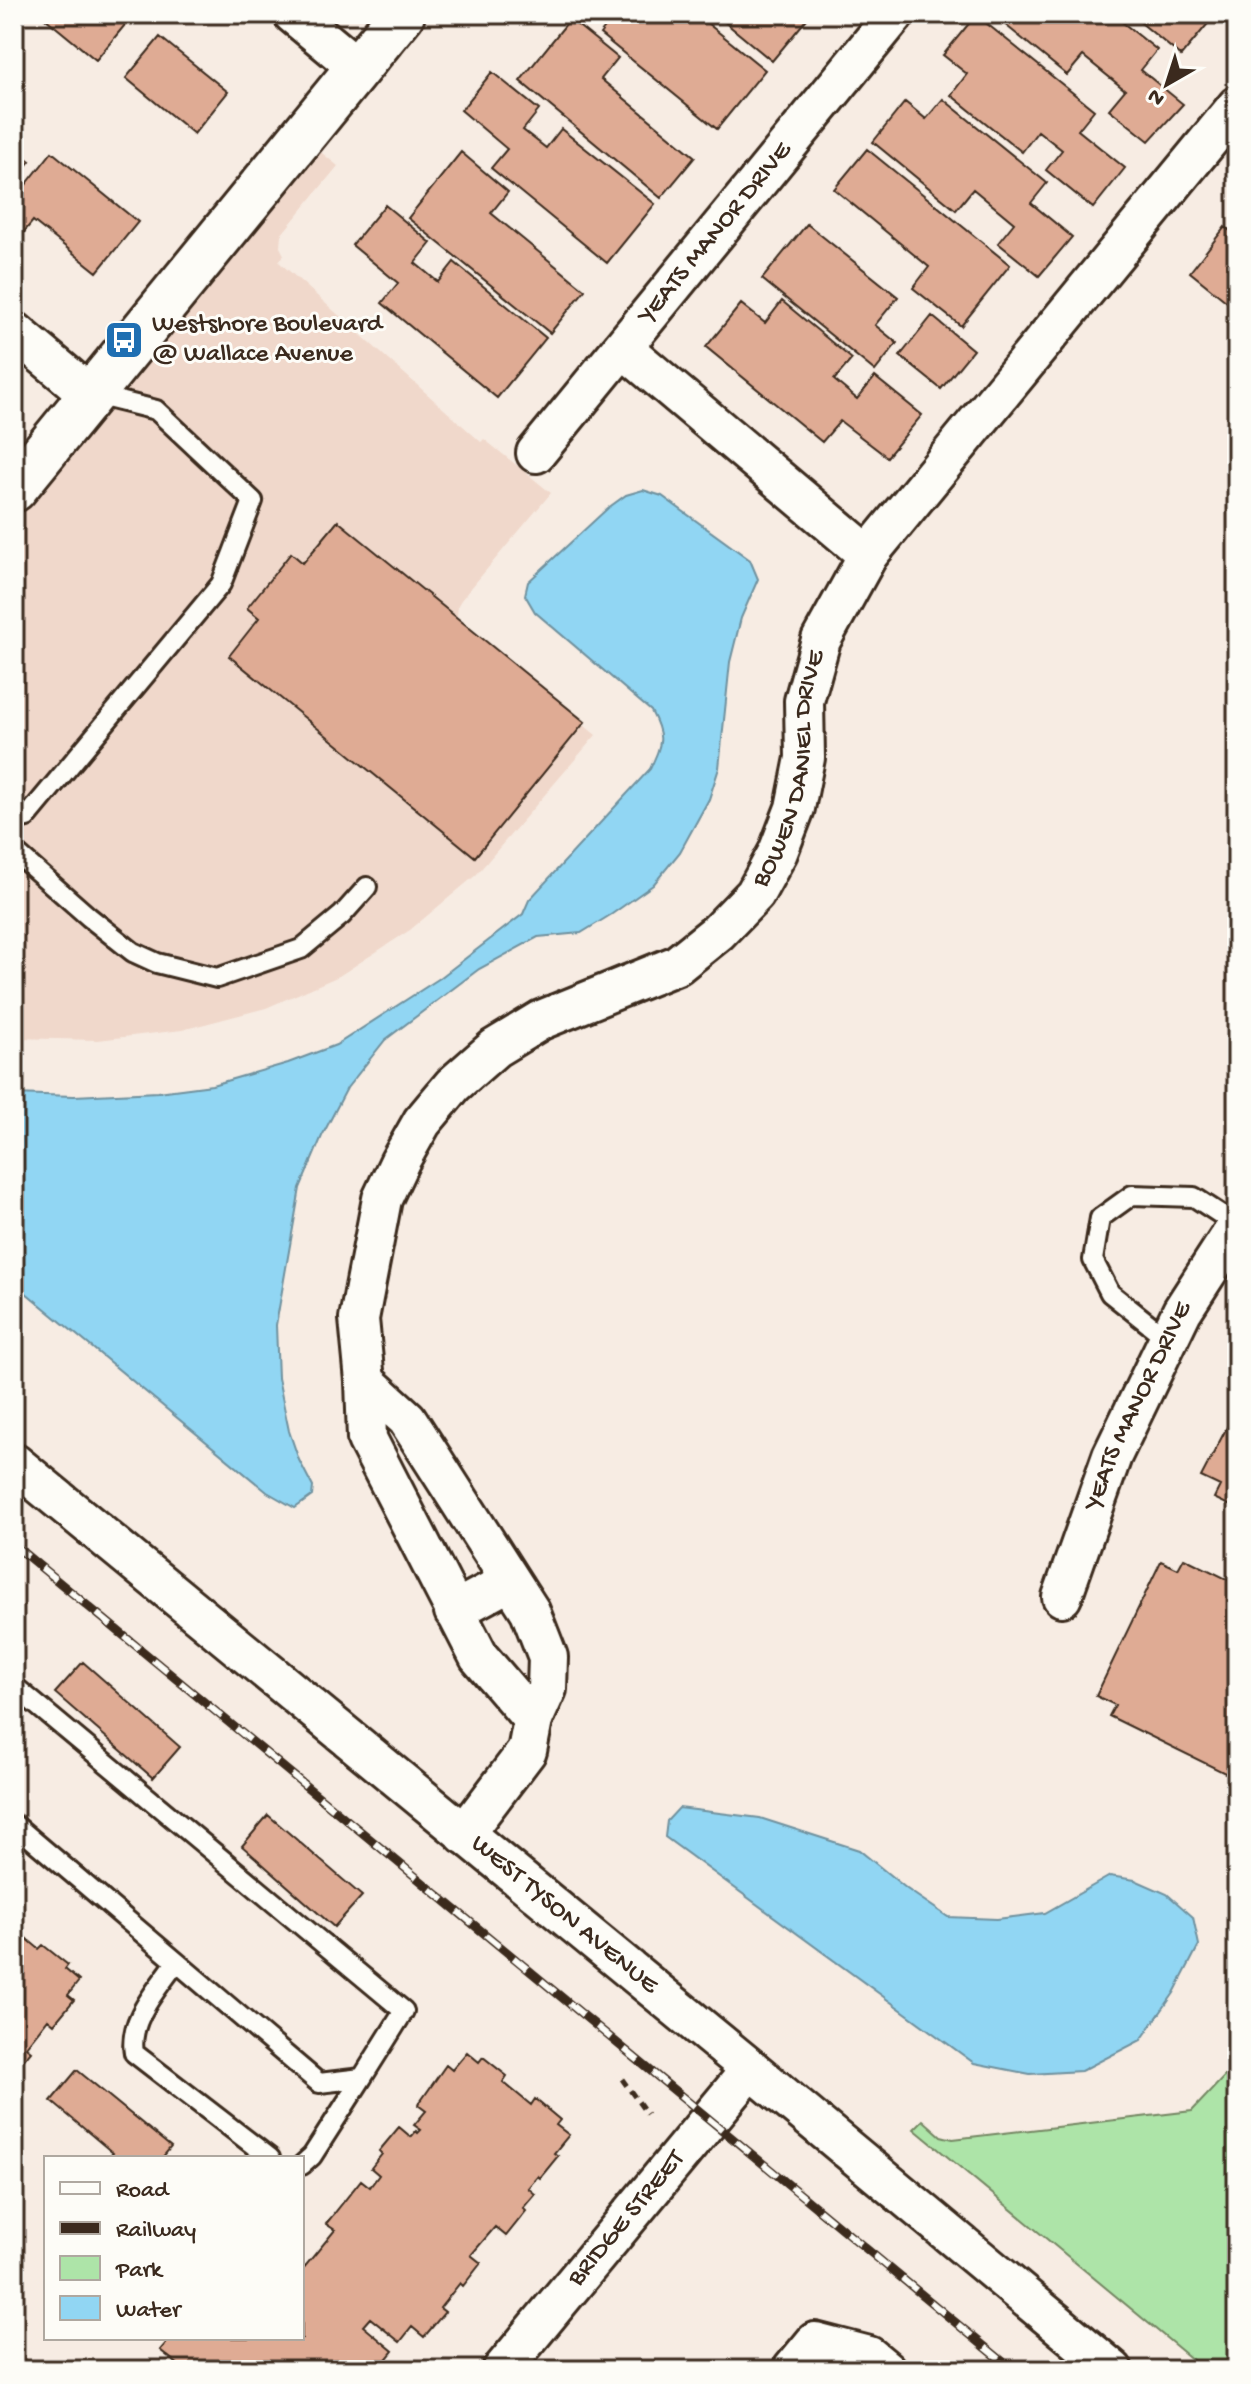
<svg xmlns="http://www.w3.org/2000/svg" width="1251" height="2384" viewBox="0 0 1251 2384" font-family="'Gochi Hand',sans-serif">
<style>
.built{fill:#f0d8cb}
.green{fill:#ade4a8;stroke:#748763;stroke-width:2}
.water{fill:#91d6f3;stroke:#6f919e;stroke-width:2}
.building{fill:#dfab94;stroke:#3b2a1e;stroke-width:2}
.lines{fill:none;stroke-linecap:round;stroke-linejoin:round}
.lane-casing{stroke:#3b2a1e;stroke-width:24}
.street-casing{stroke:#3b2a1e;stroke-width:44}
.secondary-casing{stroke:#3b2a1e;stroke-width:50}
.path{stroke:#3b2a1e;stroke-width:5;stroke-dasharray:8 6;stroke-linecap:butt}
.lane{stroke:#fdfcf7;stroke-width:18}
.street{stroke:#fdfcf7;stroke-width:38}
.secondary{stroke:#fdfcf7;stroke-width:44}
.rail-casing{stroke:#3b2a1e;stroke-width:9}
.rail{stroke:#fdfcf7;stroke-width:6;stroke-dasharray:18;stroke-linecap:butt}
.labels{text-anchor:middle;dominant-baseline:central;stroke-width:6;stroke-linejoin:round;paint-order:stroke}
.street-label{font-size:26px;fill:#3b2a1e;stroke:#fdfcf7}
.poi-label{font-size:26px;fill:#3b2a1e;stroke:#fdfcf7;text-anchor:start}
</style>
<rect width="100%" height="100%" fill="#f7ece3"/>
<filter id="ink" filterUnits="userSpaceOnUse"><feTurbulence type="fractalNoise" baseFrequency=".0125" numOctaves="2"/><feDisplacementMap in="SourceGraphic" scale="16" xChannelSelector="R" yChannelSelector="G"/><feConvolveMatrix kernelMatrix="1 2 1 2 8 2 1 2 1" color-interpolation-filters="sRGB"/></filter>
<g filter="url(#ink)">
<path class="built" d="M317,149L338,166L281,235L280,247L284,255L279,262L481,442L484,439L551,493L461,600L458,605L457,617L462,626L596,735L476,875L410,930L339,976L266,1008L182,1030L98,1040L14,1038V520L105,406Z"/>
<path class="green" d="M1237,2063V2370H1205L914,2129L923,2120L941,2136L953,2139L1192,2111Z"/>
<path class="water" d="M643,490L662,496L750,560L758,579L741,618L730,662L719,768L709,799L680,852L653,885L612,914L581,933L538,937L479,969L385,1040L347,1088L322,1136L300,1188L276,1325L278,1378L289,1431L299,1460L313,1487L312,1496L295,1508L267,1492L14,1283V1094L74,1096L158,1092L212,1085L288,1063L336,1045L440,978L523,914L529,900L650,769C662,743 665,737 651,711L535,612L525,595L528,582L608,508L626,495Z
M679,1808L760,1818L859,1850L907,1889L948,1917L997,1919L1045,1913L1110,1876L1135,1880L1167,1894L1193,1917L1199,1945L1174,1993L1141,2040L1081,2071L1030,2074L974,2063L665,1837L667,1821Z"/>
<path class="building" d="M40,14H134L96,60Z
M616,14H696L765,70L717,129L600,34Z
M715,14H811L772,61Z
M992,14H1112L1157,50L1141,70L1183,104L1149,141L1109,109L1125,90L1083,56L1067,75Z
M1136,14H1216L1181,56L1134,17Z
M976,15L1094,110L1078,130L1125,168L1093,208L1046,170L1062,150L1038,131L1022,152L951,95L967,74L943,55Z
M570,19L618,58L601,79L695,157L661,198L520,81Z
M160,37L228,92L194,134L126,78Z
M492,72L539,110L523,130L546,148L561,129L655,204L607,263L491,168L507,149L461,110Z
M943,99L1047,183L1031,203L1072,237L1039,276L998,243L1014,223L973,189L956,210L873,142L905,102L926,119Z
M14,149L30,161L14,181Z
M867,149L1010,265L961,326L913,288L929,267L834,189Z
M52,152L138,222L97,272L33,221L14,244V200Z
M461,152L508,192L491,213L585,290L550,333L408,218Z
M385,205L431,243L415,263L438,282L454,262L546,338L497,398L382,303L398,283L352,245Z
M807,224L898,297L875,325L897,343L875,371L762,279Z
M1225,227L1237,236V310L1190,272Z
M782,301L852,359L834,380L857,399L875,377L922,415L887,457L840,421L822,442L706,347L741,304L765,323Z
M932,316L973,350L941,389L900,356Z
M338,521L585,722L475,857L229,656L259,618L247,608L291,553L303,563Z
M1237,1408V1509L1214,1498L1220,1486L1201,1477Z
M1184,1558L1237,1584V1759L1229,1775L1109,1716L1115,1705L1096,1696L1161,1561L1178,1569Z
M83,1662L180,1747L153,1778L55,1693Z
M268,1815L362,1896L334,1927L242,1846Z
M14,1928L39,1949L43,1945L68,1965L65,1969L79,1981L68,1995L74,2000L54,2024L48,2019L26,2047L31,2051L14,2072Z
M467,2052L479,2062L483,2057L507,2076L503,2082L531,2105L535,2099L560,2120L556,2125L569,2135L554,2153L558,2156L540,2178L538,2176L528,2188L535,2194L523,2208L526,2211L506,2236L495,2227L471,2255L481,2263L463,2286L460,2283L440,2308L445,2312L424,2337L412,2327L400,2342L370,2318L363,2326L393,2351L379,2368L382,2370H185L160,2350L167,2342L163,2338H302V2270L335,2230L326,2224L361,2180L370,2187L379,2175L371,2168L382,2154L379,2151L399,2127L411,2137L416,2131L418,2133L421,2130L414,2125L426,2111L418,2105L446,2065L452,2070Z
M77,2070L171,2147L162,2158H108L113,2153L51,2101Z"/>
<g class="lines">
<g class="lane-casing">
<path id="lane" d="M14,820L27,817L221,584L253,501L156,410L91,394
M14,851L89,917L133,952L157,963L217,978L301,949L342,915L367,887
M1169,1340L1110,1293L1093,1260L1100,1218L1132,1195L1194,1197L1237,1225
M14,1686L404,2011L362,2078L319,2083L14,1824
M176,1962C158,1989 128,2019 134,2053L270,2158
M302,2165L312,2156L362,2078"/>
</g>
<g class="street-casing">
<g id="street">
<path d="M293,14L358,68"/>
<path d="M14,331L89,394"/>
<path d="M623,348L868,555"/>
<path id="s1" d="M536,453L895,14"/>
<path id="s2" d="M365,1381L359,1319L382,1199L400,1161L422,1122L453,1085L495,1048L541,1020L677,965L718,932L755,894L778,852L795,808L805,758L804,701L821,640L868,555L1237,106"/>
<path d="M365,1381L407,1419L530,1611L548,1657L547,1689L533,1720L479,1657L367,1439Z"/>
<path id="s3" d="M14,1463L751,2069L1113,2370"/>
<path id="s4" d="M1062,1597L1112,1456L1182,1311L1237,1226"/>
<path d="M454,1611L510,1581"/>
<path d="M464,1834L527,1751L533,1720"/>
<path id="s5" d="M502,2370L751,2069"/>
<path d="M792,2370L815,2342L869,2356L886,2370"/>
</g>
</g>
<g class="secondary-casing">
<path id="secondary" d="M14,489L402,14"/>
</g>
<path class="path" d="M622,2079L647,2114"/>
<use href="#lane" class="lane"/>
<use href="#street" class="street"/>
<use href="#secondary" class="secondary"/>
<g class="rail-casing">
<path id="rail" d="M14,1545L1013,2370"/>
</g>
<use href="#rail" class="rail"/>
</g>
</g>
<defs>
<g id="bus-square" transform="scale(2)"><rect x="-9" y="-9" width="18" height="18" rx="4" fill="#1f6fb2" stroke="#fdfcf7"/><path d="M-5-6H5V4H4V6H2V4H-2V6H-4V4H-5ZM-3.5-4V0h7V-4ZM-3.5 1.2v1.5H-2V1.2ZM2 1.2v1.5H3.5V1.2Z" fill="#fff"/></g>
</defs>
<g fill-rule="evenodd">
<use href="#bus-square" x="124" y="340"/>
</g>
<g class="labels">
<g class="street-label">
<text stroke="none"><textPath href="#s1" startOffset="284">YEATS MANOR DRIVE</textPath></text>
<text stroke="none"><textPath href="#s2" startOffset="814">BOWEN DANIEL DRIVE</textPath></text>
<text stroke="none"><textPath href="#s4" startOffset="206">YEATS MANOR DRIVE</textPath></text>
<text stroke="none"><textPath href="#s3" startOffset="712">WEST TYSON AVENUE</textPath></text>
<text stroke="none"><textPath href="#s5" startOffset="196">BRIDGE STREET</textPath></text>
</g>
<g class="poi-label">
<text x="152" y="325">Westshore Boulevard<tspan x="152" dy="30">@ Wallace Avenue</tspan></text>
</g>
</g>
<rect width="1251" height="2384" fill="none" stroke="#fdfcf7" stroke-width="48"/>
<rect x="24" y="24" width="1203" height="2336" fill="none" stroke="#3b2a1e" stroke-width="3" filter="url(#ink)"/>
<rect x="44" y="2156" width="260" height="184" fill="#fdfcf7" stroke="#afa8a0" stroke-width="2"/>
<rect x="60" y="2182" width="40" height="12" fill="#fdfcf7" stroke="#afa8a0" stroke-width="2"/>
<text x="116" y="2196" font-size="24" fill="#3b2a1e">Road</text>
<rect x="60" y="2222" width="40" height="12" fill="#3b2a1e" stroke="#afa8a0" stroke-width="2"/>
<text x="116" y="2236" font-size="24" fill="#3b2a1e">Railway</text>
<rect x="60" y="2256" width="40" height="24" fill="#ade4a8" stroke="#afa8a0" stroke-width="2"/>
<text x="116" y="2276" font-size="24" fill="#3b2a1e">Park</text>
<rect x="60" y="2296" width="40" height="24" fill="#91d6f3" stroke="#afa8a0" stroke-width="2"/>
<text x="116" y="2316" font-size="24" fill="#3b2a1e">Water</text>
<g transform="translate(1167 84) rotate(219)" stroke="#fdfcf7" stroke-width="6" paint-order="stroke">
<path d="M0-6L14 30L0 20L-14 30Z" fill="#3b2a1e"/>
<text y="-12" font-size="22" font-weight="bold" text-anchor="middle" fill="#3b2a1e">N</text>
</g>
</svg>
